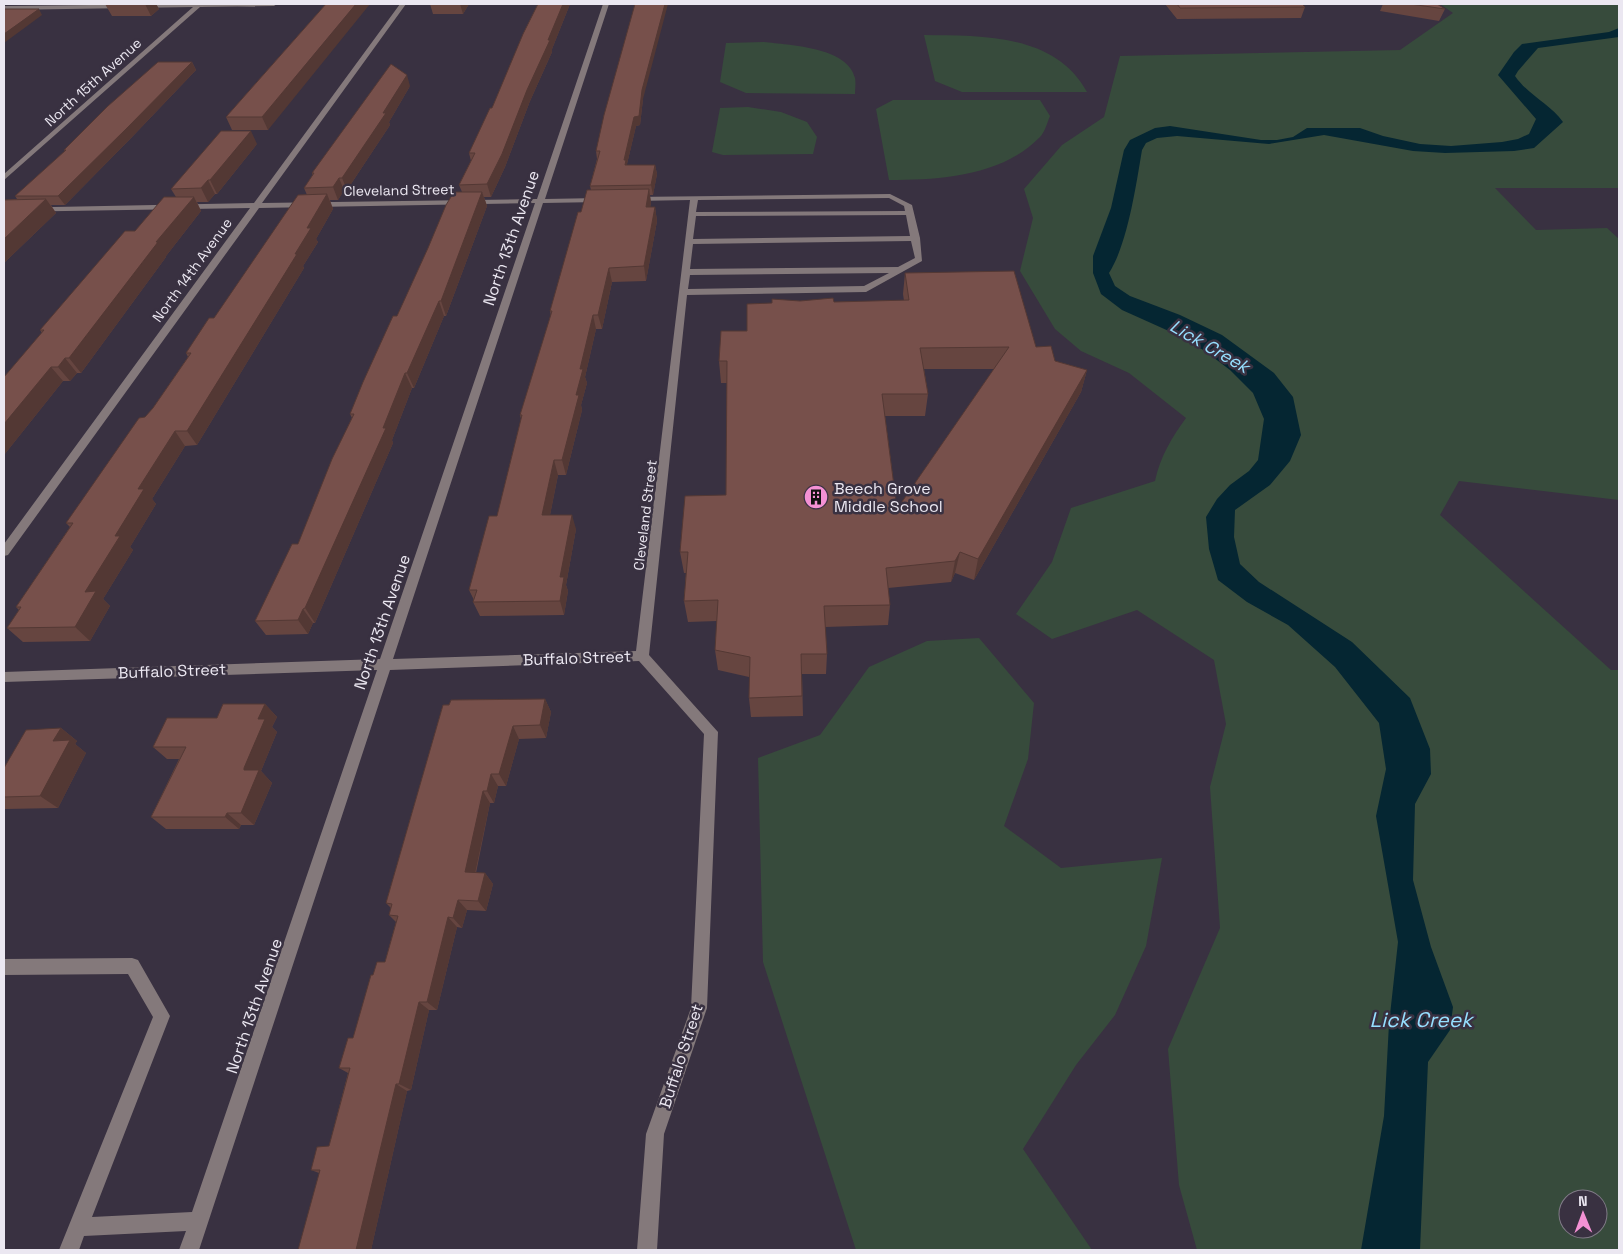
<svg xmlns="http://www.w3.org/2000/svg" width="1623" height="1254" viewBox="0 0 1623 1254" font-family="'Space Grotesk',sans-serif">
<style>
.green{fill:#374b3c;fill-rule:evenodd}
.water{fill:#052632}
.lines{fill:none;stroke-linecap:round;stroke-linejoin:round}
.minor{fill:#84797b;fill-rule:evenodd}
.wall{fill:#664540;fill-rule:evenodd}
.shaded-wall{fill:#533834}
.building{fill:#77504b;stroke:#533834;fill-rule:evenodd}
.labels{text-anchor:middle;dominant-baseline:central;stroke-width:5;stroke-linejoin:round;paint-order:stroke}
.far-street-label{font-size:14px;fill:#ebe7f1;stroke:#393141}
.street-label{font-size:16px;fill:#ebe7f1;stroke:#393141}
.poi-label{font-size:16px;fill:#ebe7f1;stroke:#393141;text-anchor:start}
.water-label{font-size:18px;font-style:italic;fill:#96dfff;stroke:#393141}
.near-water-label{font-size:21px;font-style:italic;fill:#96dfff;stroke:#393141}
</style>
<rect width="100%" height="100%" fill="#393141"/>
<path class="green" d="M1440,4H1619V188H1495L1536,230L1607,228L1619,239V500L1459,481L1440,515L1611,670H1619V1250H1197L1179,1185L1168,1049L1220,928L1210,787L1226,724L1214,660L1137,610L1052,639L1016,614L1052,562L1071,508L1155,481C1160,457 1172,437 1186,418L1129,373L1081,351L1055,329L1020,271L1033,218L1024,189L1062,145L1104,117L1120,56L1400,50L1453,13ZM1568,1199H1598V1229H1568Z
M924,35C982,36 1055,33 1087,92H962L935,81Z
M764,42C789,45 848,47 855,78C856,83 855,89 855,94L746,93L720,82L726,43Z
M893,100H1040L1050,116C1047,123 1045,132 1040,137C1002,176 941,180 889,180L876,109Z
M748,107L781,112L807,122L817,137L813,154L723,155L712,152L720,108Z
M979,638L1034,703L1028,759L1004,826L1061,868L1162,858L1146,946L1115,1015L1076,1065L1023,1149L1092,1250H856L763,962L758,758L820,735L869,667L927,641Z"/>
<path class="water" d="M1619,28V37L1538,48L1518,71L1515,76C1528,95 1550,104 1563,122L1534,148L1514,151L1445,153L1413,151L1324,135L1269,144L1177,136L1157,138L1146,143L1142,150C1136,185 1128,243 1109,273L1115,286L1130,296L1180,315L1222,335L1274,373L1293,397L1301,435L1290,461L1270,485L1235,510L1234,537L1240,564L1259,582L1352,642L1410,698L1430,749L1431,774L1415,804L1413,880L1431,947L1453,1007L1450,1030L1428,1062L1420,1250H1361L1384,1116L1389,1024L1398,942L1376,816L1386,769L1379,723L1335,667L1288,625L1247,602L1218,580L1209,549L1206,517L1217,499L1230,485L1249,471L1258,460L1264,419L1253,393L1230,370L1205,351L1171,332L1122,310L1101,294L1093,273V256L1111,208L1124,150L1130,140L1155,128L1170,126L1261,140H1277L1293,137L1307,128H1360L1383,136L1420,144L1451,146L1502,142L1518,139L1529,134L1536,119L1498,75L1514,52L1522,44L1609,32Z"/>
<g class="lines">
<path class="minor" d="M176,4H277L274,6L200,7L4,180V174L193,7L4,10V6Z
M400,4H406L262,203L537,199L603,4H609L545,199L600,198L604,200L600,202L543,203L393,659L636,651L690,200L635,201L631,199L632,197L890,194L912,205L920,238L922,261L866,292L687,295L649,655L718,732L707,1008L664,1134L657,1250H637L646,1134L691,1008L704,734L639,661L390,670L199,1250H179L186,1231L84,1236L79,1250H59L153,1017L128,974L4,975V959L132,958L138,960L170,1016L92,1217L192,1212L377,670L4,682V672L380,659L535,203L259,208L8,555L4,556V544L250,208L4,212V208L254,203ZM889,198L904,206L905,211L696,212L698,200ZM906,215L910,236L693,239L696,216ZM911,241L915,258L898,267L690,269L693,244ZM889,273L864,286L688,289L690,275Z"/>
</g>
<path class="wall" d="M105,4H156L159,9L151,16H112Z
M326,4L268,130H232L226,117Z
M430,4H469L463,14H433Z
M538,4H570L552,49V52L530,101L505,167L491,197H484L487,206L446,316H444L414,388H412L392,440L393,443L315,623H313L308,634L266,635L255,621L298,544L352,418L350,414L397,316L462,192L459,185L471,161L469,153L492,108Z
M1165,4H1302L1305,7L1301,18L1177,19Z
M1383,4H1437L1445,9L1439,21L1380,11Z
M192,62L196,70L132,137L65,205H51L56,213L4,263V200L17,199L15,196L65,151L64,150Z
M410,86L389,122L390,125L347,190H344L338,200H330L333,209L316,239L318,242L303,266L304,268L197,445L185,446L152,499L156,504L130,547L133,550L103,599L110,606L90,641L23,642L7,628L19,610L16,607L70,527L66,523L153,408L188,357L186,353L214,318L307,195L304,188L313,176L312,173Z
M643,99L640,125L636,126L627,164V165H655L657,174L653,195H650L651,203L650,207H655L657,221L646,281L612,282L602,329H596L585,377L587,383L581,405L582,410L566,475H558L550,515L576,529L566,585L568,591L564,615L480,616L473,602L474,600L469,590L497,516L521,419L520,415L551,316L550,311L581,212L591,190L590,186L597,159L596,151Z
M257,144L217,194H215L208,202H197L201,211L166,256V257L81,373H77L70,381H63L4,455L42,333L40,330L135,231L176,197L171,189Z
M905,273L1036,347L1055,361L1087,370L1081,392L974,580L955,573L951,582L888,588L890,605L888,625L825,627L827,654L826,674H802L803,716L751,717L749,698V677L718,670L715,650L717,621L688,622L684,601L686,573H684L680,552L726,495L727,383H721L719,361L772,303L800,301L834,302L904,301L903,294ZM924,369H994L897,509L885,416H925L928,394Z
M545,699L551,712L546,738L519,739L506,786H498L494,803H490L476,873H485L493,884L486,911L467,910L462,928L457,927L437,1010H429L411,1090L407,1091L371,1250L319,1173L311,1170L329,1146L348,1073L339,1068L353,1038L373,975L385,962L396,922L389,915L391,908L386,903L443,705Z
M265,704L277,717L272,727L277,732L261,771L272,783L254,825H241L239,829H166L151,817L179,759H167L153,747L217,718Z
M61,728L77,741L75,744L86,753L58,808L5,809L4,808V768Z"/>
<path class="shaded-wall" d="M145,4H156L159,9L151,16Z
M356,4H370L268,130L262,117Z
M460,4H469L463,14Z
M563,4H570L552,49V52L530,101L505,167L491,197L487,184Z
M665,4H668L643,99L640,125L636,126L627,164V170L626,174L624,160L634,117Z
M39,9L42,15L4,43V34Z
M192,62L196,70L132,137L65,205L58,196Z
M407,75L410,86L389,122L390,125L347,190L342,178Z
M251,131L257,144L217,194L210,180Z
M655,165L657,174L653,195L651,185Z
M339,178L344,190L338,200L333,187Z
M208,180L215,194L208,202L201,188Z
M649,189L651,203L648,221L646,207Z
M482,192L487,206L446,316L441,301Z
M327,194L333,209L316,239L318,242L303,266L304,268L197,445L187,431Z
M194,197L201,211L166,256V257L81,373L69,358L156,242Z
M46,199L56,213L4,263V239Z
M655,207L657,221L646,281L644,266Z
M609,268L612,282L602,329L598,315Z
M439,301L444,316L414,388L407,373Z
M593,315L596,329L585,377L587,383L581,405L582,410L566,475L562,460L576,395L580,369Z
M65,358L77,373L70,381L58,367Z
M51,367L63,381L4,455V424Z
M1087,370L1081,392L974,580L978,559Z
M405,373L412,388L392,440L393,443L315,623L305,608L383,428Z
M175,431L185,446L152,499L156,504L130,547L133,550L103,599L110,606L90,641L75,627L85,592L115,536L138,489Z
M554,460L558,475L547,530L542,515Z
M572,515L576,529L566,585L568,591L564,615L560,601V577Z
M960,552L955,573L951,582L955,561Z
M303,609L313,623L308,634L298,620Z
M545,699L551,712L546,738L540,725Z
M265,704L277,717L272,727L277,732L261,771L272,783L254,825L241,813L244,768L258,719Z
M513,726L519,739L506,786L499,774Z
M61,728L77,741L75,744L86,753L58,808L40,796L53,741Z
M491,774L498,786L494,803L487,791Z
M483,791L490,803L473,883L465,872Z
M227,813L241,825L239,829L225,817Z
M485,873L493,884L486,911L478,901Z
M458,900L467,910L462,928L453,918Z
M448,917L457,927L437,1010L427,1002Z
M419,1002L429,1010L411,1090L399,1084Z
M396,1084L407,1091L371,1250H356Z"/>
<path class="building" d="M326,4H356L262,117H226Z
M538,4H563L548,40H550L527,90L502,154L487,184L459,185L475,153H469L490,108H492L523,34Z
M635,4H665L642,90L639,116L634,117L624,160H626L625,165H655L651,185L590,186L600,151H596L604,115Z
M1177,4H1302L1305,7L1180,8Z
M1410,4H1437L1445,9Z
M4,9H39L4,34Z
M158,62H192L127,128L58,196H15L66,150H64L108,106Z
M391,64L407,75L383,113H386L342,178H339L333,187L304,188L314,173H312Z
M221,131H251L210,180H208L201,188L171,189Z
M649,189L646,207H655L644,266L609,268L598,315H593L580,369H583L576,395H579L562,460H554L542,515H572L560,577H564L560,601L473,602L477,590H469L489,516H497L522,415H520L552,311H550L578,212H581L587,190Z
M454,192H482L441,301H439L407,373H405L383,428H386L305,608L303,609L298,620L255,621L292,544H298L332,459L354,414H350L363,382L393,316H397L428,248L446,205Z
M327,194L307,228H311L295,254H297L187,431H175L138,489H144L115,536H120L85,592L96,591L75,627L7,628L21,607H16L73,523H66L139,418L145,417L153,408L191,353H186L209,318H214L298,195Z
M164,197H194L156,242H158L69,358H65L58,367H51L4,424V377L44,330H40L125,231H135Z
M46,199L4,239V200Z
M1014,271L1036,347L1051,346L1055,361L1087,370L978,559L960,552L955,561L886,568L890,605L824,606L827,654H801L802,696L749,698L750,657L715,650L718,600L684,601L688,552H680L685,496L726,495L727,361H719L721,331H747V304L772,303V299L800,301L833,298L834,302L909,300L905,273ZM1009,347L897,509L882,394H928L920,348Z
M545,699L540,725L513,726L499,774H491L487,791H483L465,872L485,873L478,901L458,900L453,918L448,917L427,1002H419L399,1084H396L356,1250H298L320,1170H311L317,1147L329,1146L350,1068H339L348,1038H353L371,975H373L377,962H385L398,916L389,915L392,904L386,903L443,705H449L451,700Z
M223,704H265L258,719H265L244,768V770H259L241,813H227L225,817H151L186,747H153L167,718H217Z
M61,728L53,741L70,740L40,796L4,797V768L26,730Z"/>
<defs>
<g id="building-disc" transform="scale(1.25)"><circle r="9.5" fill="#f491d4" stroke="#393141"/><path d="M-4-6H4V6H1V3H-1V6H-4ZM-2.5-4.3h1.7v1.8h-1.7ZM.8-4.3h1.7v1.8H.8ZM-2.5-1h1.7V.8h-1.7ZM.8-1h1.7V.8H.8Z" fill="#111"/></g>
</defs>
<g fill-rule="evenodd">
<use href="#building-disc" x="816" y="497"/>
</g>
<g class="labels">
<g class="far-street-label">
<text transform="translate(93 82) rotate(-42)">North 15th Avenue</text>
<text transform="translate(399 190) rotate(-1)">Cleveland Street</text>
<text transform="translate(192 270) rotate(-54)">North 14th Avenue</text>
<text transform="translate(645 515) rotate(-83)">Cleveland Street</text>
</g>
<g class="street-label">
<text transform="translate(511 238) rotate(-71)">North 13th Avenue</text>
<text transform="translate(382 622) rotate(-71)">North 13th Avenue</text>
<text transform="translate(577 658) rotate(-2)">Buffalo Street</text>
<text transform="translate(172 671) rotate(-2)">Buffalo Street</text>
<text transform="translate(254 1006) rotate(-71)">North 13th Avenue</text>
<text transform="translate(681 1056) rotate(-72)">Buffalo Street</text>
</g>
<g class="poi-label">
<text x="834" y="488">Beech Grove<tspan x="834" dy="18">Middle School</tspan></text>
</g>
<g class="water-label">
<text transform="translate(1210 346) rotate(30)">Lick Creek</text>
</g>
<g class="near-water-label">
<text x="1421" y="1019">Lick Creek</text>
</g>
</g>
<rect width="1623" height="1254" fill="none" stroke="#ebe7f1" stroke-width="10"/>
<g transform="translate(1583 1214) rotate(359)"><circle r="24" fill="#393141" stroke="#807a87"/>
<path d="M0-4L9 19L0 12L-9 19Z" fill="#f491d4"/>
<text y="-8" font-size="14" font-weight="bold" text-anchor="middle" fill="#ebe7f1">N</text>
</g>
</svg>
